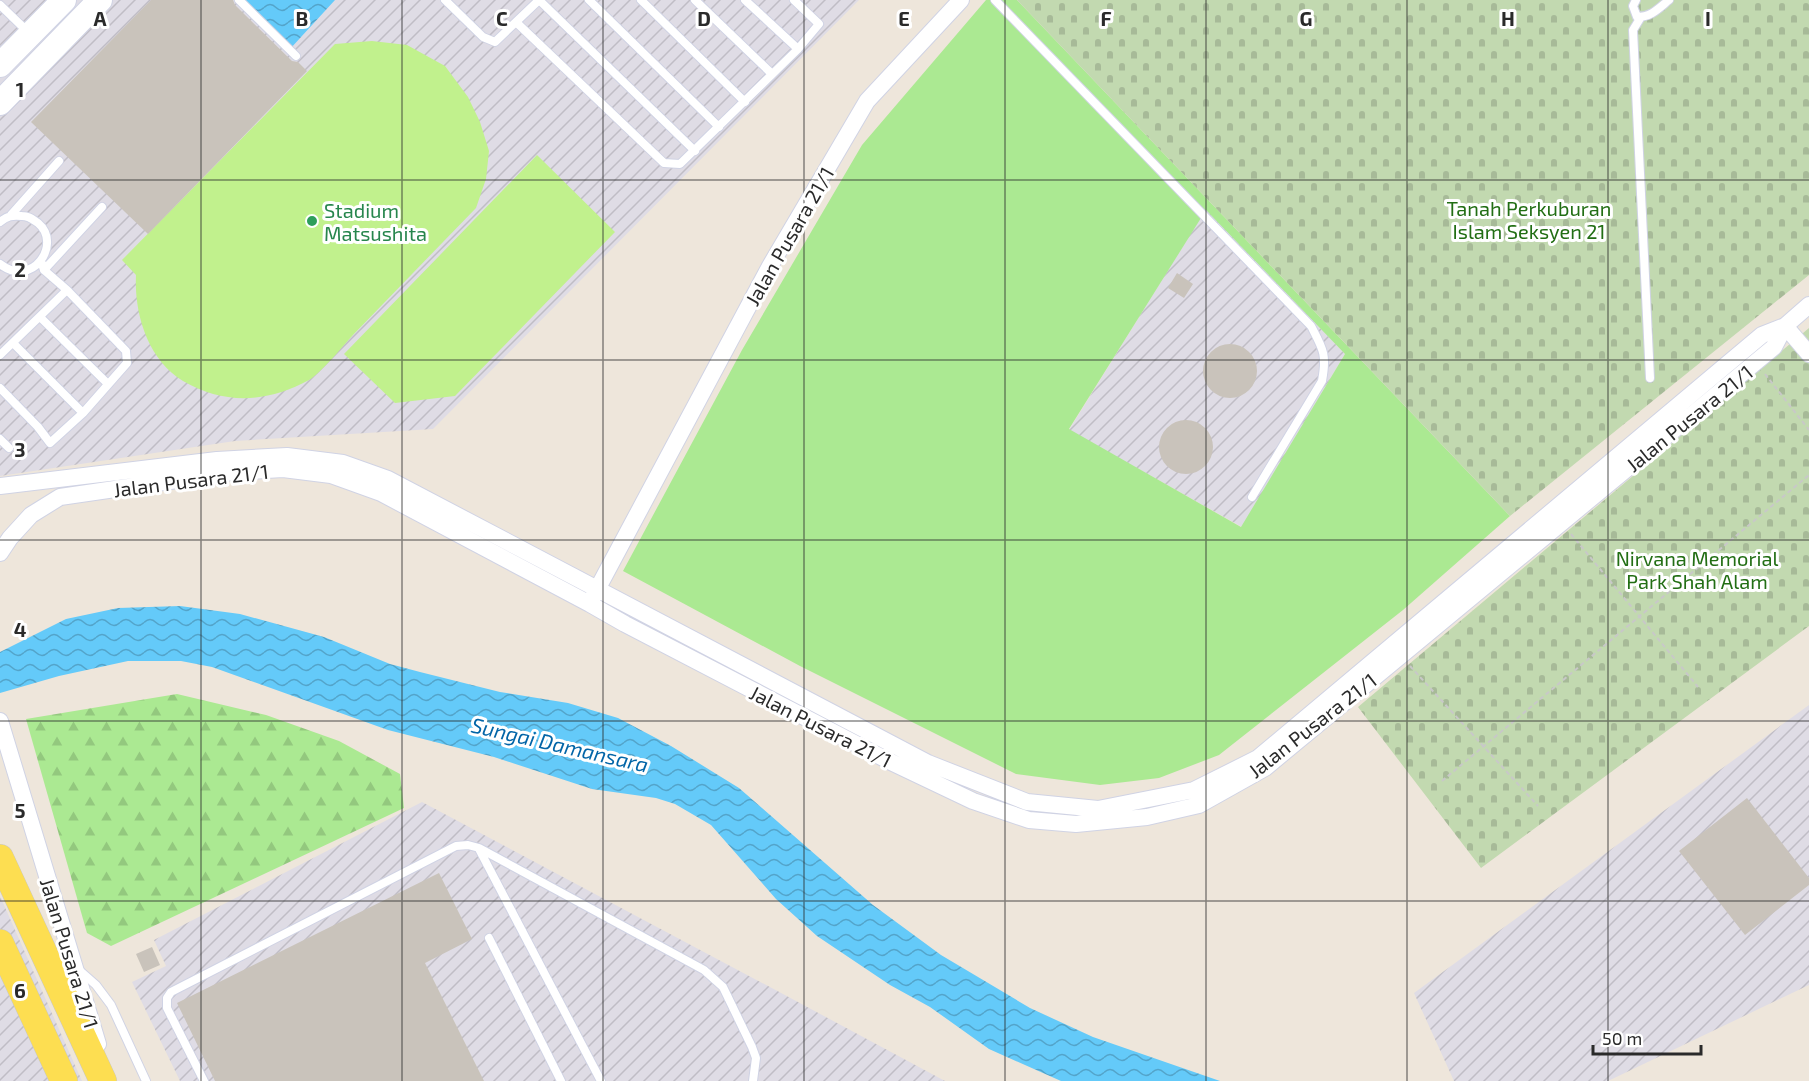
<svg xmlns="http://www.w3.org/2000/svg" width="1809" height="1081" viewBox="0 0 1809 1081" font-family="'Exo 2',sans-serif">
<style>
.industrial{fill:url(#industrial-furrows)}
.grass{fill:#abe992;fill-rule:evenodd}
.forest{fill:url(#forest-firs)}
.cemetery{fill:url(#cemetery-stones)}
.pitch{fill:#c1f18d}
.water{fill:url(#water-waves)}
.building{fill:#c9c3bb}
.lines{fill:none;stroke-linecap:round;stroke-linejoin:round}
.service-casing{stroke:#d0d3e4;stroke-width:10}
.minor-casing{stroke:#d0d3e4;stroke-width:18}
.secondary-casing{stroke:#d0d3e4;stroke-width:26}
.primary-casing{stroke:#c8c8c8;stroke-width:28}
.path{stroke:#c8c8c8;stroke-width:2;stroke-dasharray:4.5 3;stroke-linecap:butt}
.service{stroke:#fff;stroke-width:8}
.minor{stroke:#fff;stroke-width:16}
.secondary{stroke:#fff;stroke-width:24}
.primary{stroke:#fdde51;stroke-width:27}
.grid{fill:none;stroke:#2a2a2a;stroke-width:1.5;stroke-opacity:0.55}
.leisure-dot{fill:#2e9e5b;stroke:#fff;stroke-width:2}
.labels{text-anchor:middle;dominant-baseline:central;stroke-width:6;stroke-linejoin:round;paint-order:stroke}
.park-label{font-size:20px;fill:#226e14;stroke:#fff}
.leisure-label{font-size:20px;fill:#27864d;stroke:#fff;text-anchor:start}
.street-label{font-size:20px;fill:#2a2a2a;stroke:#fff}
.water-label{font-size:21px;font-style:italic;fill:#0265a7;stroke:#fff}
.grid-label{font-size:20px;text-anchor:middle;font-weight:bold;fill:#2a2a2a;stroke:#fff;stroke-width:6;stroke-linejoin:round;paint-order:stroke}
</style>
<defs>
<pattern id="industrial-furrows" width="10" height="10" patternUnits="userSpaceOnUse" patternTransform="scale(1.5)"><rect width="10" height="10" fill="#dfdce5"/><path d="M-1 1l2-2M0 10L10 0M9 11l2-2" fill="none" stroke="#c0bdc5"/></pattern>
<pattern id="forest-firs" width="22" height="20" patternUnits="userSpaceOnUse" patternTransform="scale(1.5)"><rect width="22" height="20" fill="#abe992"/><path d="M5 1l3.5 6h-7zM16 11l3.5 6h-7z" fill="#93c87e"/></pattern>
<pattern id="cemetery-stones" width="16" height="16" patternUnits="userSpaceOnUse" patternTransform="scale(1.5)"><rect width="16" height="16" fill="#c2d9b0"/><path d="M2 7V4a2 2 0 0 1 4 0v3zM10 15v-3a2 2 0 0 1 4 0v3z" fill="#a7ba98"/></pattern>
<pattern id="water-waves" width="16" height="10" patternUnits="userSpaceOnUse" patternTransform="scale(1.5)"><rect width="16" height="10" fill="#64caf9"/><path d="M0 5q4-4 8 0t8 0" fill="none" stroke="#53a4ca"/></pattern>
</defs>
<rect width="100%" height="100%" fill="#eee6db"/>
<path class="industrial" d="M0,0H859L433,429L235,441L0,476Z
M1206,209L1345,354L1242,527L1069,430Z
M1809,705V985L1608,1081H1454L1414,993Z
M422,802L783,994L945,1081H180L132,982L166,966L154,940Z
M0,896L82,1081H0Z"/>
<path class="grass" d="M986,0H1017L1510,516L1403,610L1219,755L1159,778L1100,785L1016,774L800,666L623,571L742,350L862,145ZM1206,210L1345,354L1241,527L1069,429Z"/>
<path class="forest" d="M177,694L266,715L339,741L400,774L404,808L111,946L87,933L26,719Z"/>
<path class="cemetery" d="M1017,0H1809V275L1510,516Z
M1809,328V626L1481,868L1358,707Z"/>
<path class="pitch" d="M372,41L407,45L445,66L468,97L480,122L489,151L486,179L476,208C435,250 394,293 353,335C343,346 320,374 309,380C267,403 224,405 183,381C148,360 134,314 136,275L122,260L335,44Z
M537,155L615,232L455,396L395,403L344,354Z"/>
<path class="water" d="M243,0H335L290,49Z
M180,606L240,614L324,637L390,664L420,672L500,692L568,703L618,718L671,746L739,788L873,905L941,955L1030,1008L1093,1037L1220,1081H1061L989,1049L930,1007L890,985L817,936L776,899L711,825L675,804L656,798L592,789L494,757L388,730L212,667L181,661H128L59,676L0,693V652L66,619L118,608Z"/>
<path class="building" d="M151,0H233L235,5L292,61L298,62L307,71L148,234L31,122Z
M1177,273L1193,284L1184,298L1168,288Z
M1203 371a27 27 0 1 1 54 0a27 27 0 1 1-54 0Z
M1159 447a27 27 0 1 1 54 0a27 27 0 1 1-54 0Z
M1747,798L1809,878V885L1745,935L1679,851Z
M439,873L472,939L425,963L484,1081H215L177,1003Z
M152,947L160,965L144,972L136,954Z"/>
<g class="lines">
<g class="service-casing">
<path id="service" d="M239,0L296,56
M445,0L483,37L495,42L539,0
M539,0L695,151
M589,0L719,127
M641,0L745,102
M695,0L772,74
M745,0L798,49
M995,0L1311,326C1323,349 1327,354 1322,381L1252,497
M1636,0L1633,6L1637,17C1651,17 1658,9 1669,0
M0,5L28,32
M1641,17L1633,30L1650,378
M517,23L664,163L680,164L798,49L819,24L794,0
M11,215L59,161
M0,222C7,216 12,215 22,216C29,216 32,219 38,223C63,244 32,289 0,264
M44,270L102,207
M40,317L108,384
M13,343L83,413
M0,355L67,290
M0,388L38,427L50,443L83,413L127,363L126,351L67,290L44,270L41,261
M0,439L9,448
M479,849L601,1081
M489,938L561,1081
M79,970L96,985L111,1005L146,1081
M204,1081L167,1008V998L171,992L456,846L468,845L479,848L704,970L723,987L752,1047L756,1058L753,1081"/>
</g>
<g class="minor-casing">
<path id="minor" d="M1785,326L1809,354
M0,486L217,460L287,456L343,463L388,479L928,763L1027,802L1098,809L1194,790L1258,758L1762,335L1785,326L1809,305
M0,553L10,538L31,515L60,497L232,472L283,469L331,475L381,493L590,604L625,624L889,761L973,801L1029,820L1076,824L1147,817L1199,805L1265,768L1774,347L1785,326
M592,599L770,266L867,101L961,0
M0,721L98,1044"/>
</g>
<g class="secondary-casing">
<path id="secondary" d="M0,65L64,0
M0,103L100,0"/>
</g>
<g class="primary-casing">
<path id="primary" d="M0,858L103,1081
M0,943L64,1081"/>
</g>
<path class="path" d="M1765,374L1809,430
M1571,534L1698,687
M1410,666L1538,806
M1442,781L1809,475"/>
<use href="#service" class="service"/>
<use href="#minor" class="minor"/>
<use href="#secondary" class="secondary"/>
<use href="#primary" class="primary"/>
</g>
<path class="grid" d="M201,0V1081M402,0V1081M603,0V1081M804,0V1081M1005,0V1081M1206,0V1081M1407,0V1081M1608,0V1081M0,180H1809M0,360H1809M0,540H1809M0,721H1809M0,901H1809"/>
<circle class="leisure-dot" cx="312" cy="221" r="6"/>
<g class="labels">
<g class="park-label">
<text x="1529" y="208">Tanah Perkuburan<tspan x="1529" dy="23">Islam Seksyen 21</tspan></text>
<text x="1697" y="558">Nirvana Memorial<tspan x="1697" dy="23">Park Shah Alam</tspan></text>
</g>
<g class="leisure-label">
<text x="324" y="210">Stadium<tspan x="324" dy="23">Matsushita</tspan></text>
</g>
<g class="street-label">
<text transform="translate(789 236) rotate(-60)">Jalan Pusara 21/1</text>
<text transform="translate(1689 418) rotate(-39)">Jalan Pusara 21/1</text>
<text transform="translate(191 480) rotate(-7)">Jalan Pusara 21/1</text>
<text transform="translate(1312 725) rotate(-38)">Jalan Pusara 21/1</text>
<text transform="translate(821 726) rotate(27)">Jalan Pusara 21/1</text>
<text transform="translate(70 953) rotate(73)">Jalan Pusara 21/1</text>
</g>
<g class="water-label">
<text transform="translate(560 744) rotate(13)">Sungai Damansara</text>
</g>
</g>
<g class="grid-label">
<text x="100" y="26">A</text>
<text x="302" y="26">B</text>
<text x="502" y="26">C</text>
<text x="704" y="26">D</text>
<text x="904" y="26">E</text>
<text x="1106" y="26">F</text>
<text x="1306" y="26">G</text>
<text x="1508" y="26">H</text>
<text x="1708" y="26">I</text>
<text x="20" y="97">1</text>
<text x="20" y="277">2</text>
<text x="20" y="457">3</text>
<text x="20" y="637">4</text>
<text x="20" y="818">5</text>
<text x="20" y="998">6</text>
</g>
<path d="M1593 1045v9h108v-9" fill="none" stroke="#2a2a2a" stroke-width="3"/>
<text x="1602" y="1045" font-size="18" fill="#2a2a2a" stroke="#ffffff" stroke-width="4.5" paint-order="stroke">50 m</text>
</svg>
